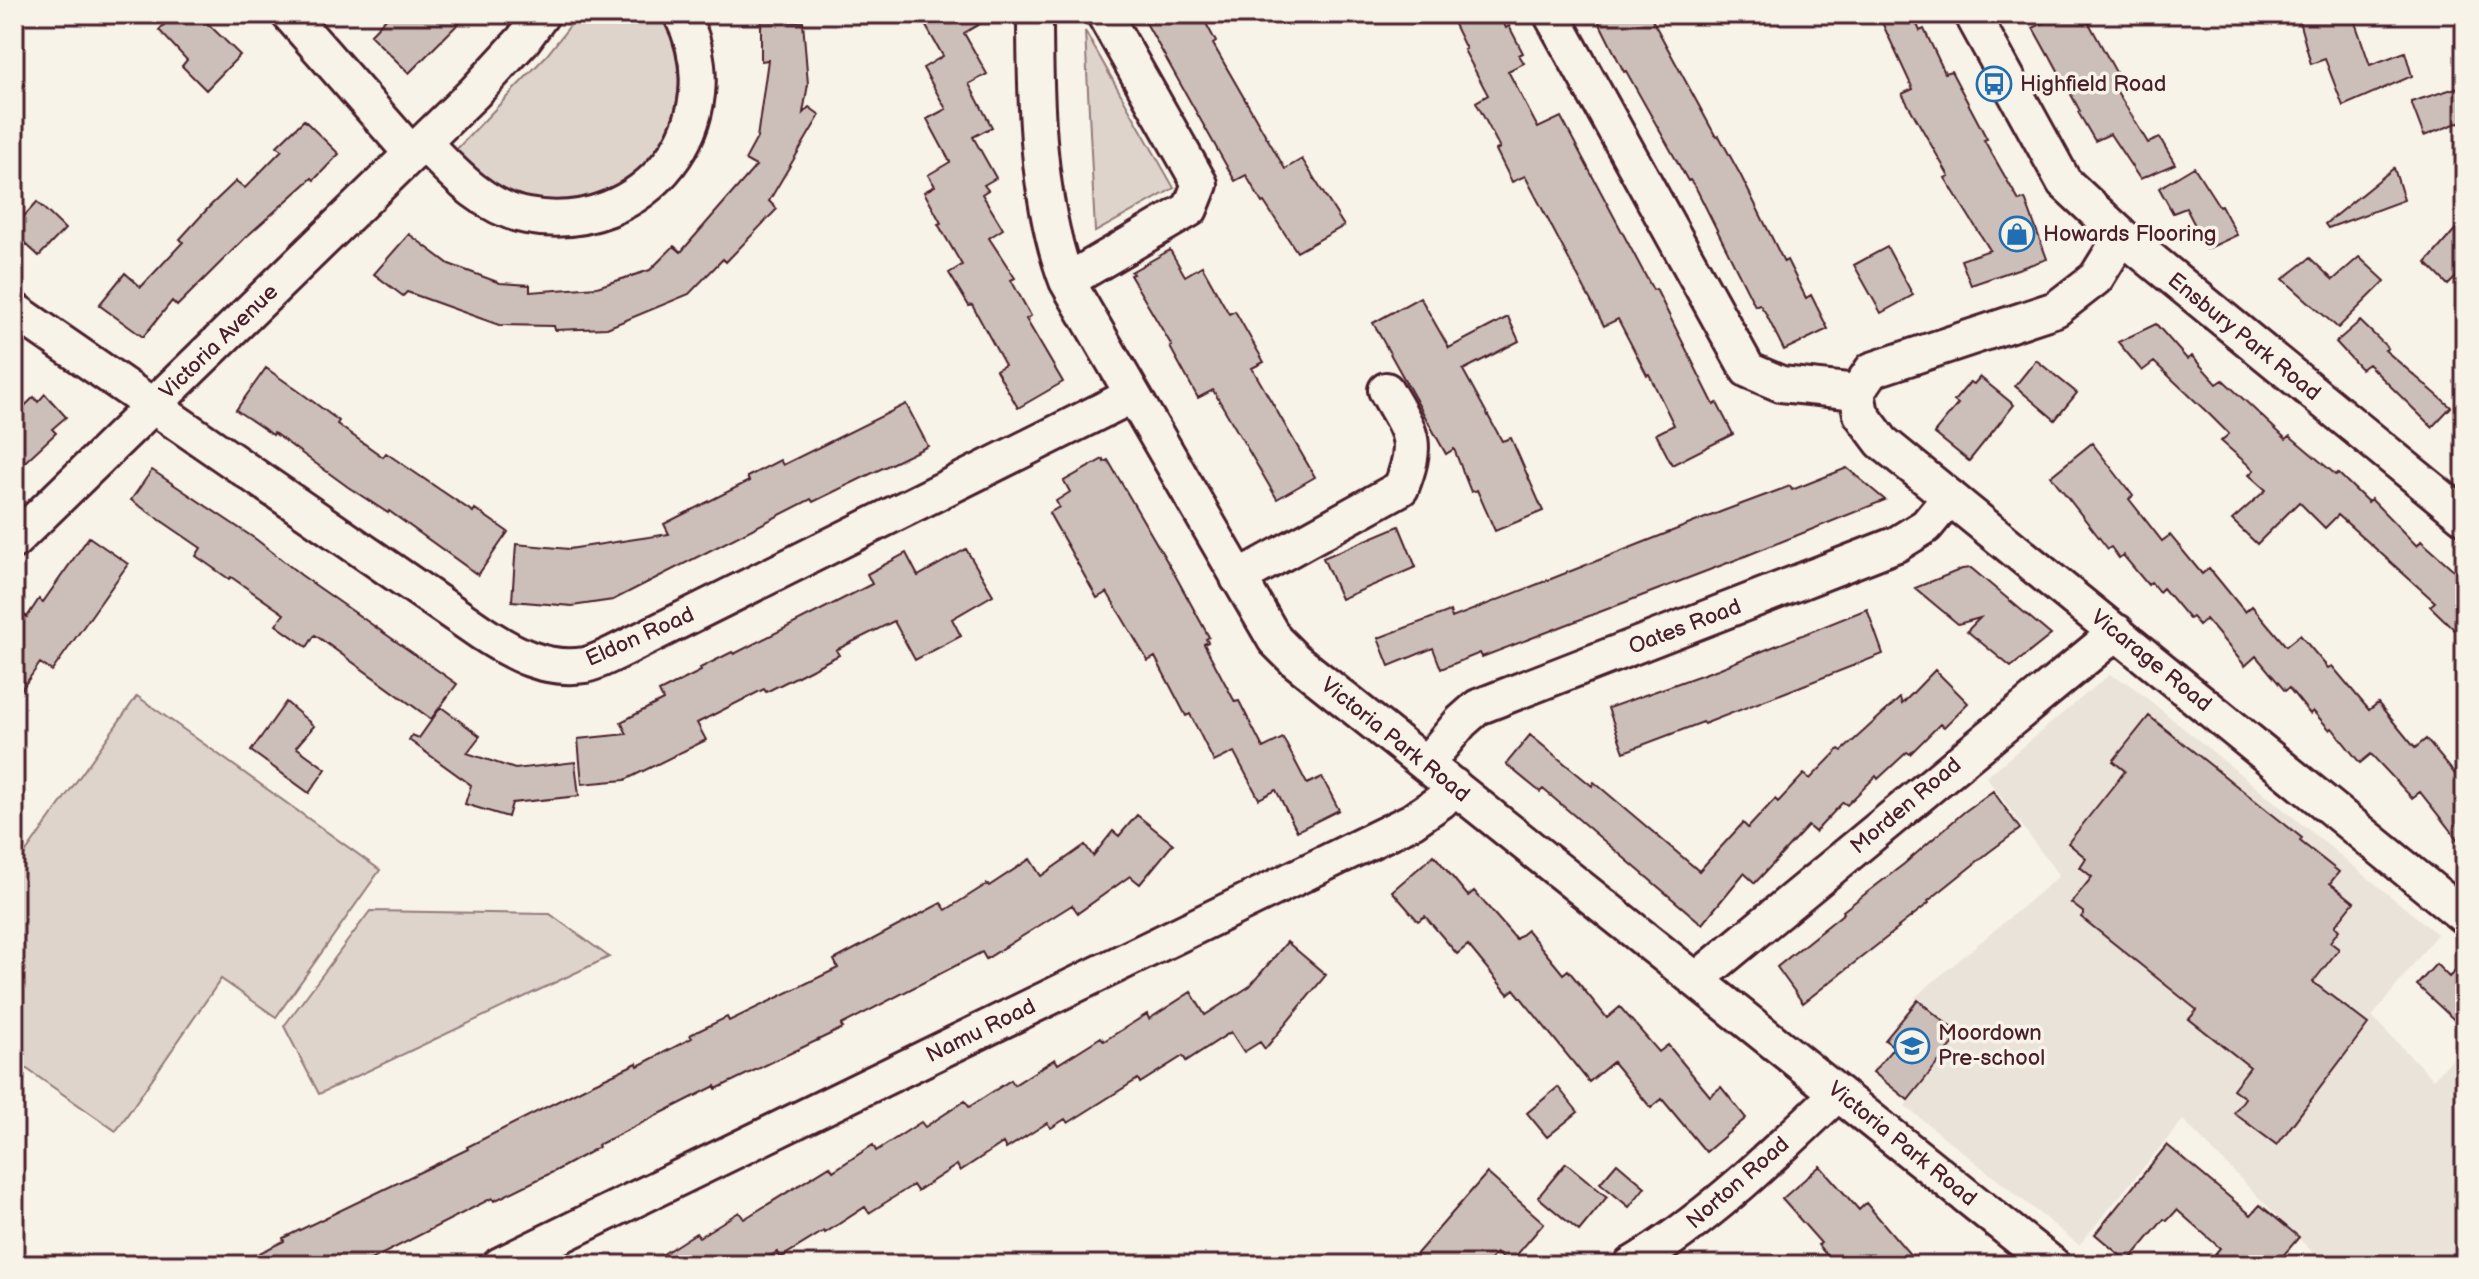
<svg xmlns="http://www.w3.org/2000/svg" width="2479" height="1279" viewBox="0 0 2479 1279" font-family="'Balsamiq Sans',sans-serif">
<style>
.built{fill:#eae3da}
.green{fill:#ded4cc;stroke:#947a7c;stroke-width:2}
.building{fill:#ccbfb9;stroke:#4a1f2b;stroke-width:2}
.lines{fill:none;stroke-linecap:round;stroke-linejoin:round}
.minor-casing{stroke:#4a1f2b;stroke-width:40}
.minor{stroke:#f7f3e8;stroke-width:34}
.labels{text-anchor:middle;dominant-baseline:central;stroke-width:7;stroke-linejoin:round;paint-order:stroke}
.poi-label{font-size:22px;fill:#4a1f2b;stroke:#f7f3e8;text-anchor:start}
.street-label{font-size:22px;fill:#4a1f2b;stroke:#f7f3e8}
</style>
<rect width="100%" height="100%" fill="#f7f3e8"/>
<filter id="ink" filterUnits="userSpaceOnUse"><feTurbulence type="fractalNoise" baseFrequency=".0125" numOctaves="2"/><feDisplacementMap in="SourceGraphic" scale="16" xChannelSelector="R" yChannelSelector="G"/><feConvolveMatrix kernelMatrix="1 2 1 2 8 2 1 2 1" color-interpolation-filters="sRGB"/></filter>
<g filter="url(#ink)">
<path class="built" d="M2109,675L2128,683L2437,934L2372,1017L2433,1079L2465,1047V1265H2325L2183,1120L2079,1245L1905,1106L1961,1034L1915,997L2059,876L1986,777Z"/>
<path class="green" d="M579,14H663C677,50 685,84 672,122C651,184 567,217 508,194C487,186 470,168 453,153L547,55Z
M1085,31L1174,188L1095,232Z
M137,696L380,870L276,1017L221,979L116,1131L14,1060V869Z
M370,911L550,914L609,957L319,1094L284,1026Z"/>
<path class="building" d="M174,14H198L240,55L206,90L182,66L187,60L159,30Z
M390,14H468L409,73L370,35Z
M919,14H997L964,33L987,74L969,84L992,127L973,137L996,178L984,185L988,190L982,194L1003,229L989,238L1015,278L1011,280L1031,316L1026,319L1063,382L1018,408L996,370L1005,365L972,305L969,306L949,273L962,265L938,224L941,223L924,192L935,186L928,175L950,162L927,119L946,109L923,68L943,56Z
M1141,14H1201L1216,42L1213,44L1285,169L1302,159L1344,226L1297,252L1264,202L1262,203L1246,175L1235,181Z
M1449,14H1499L1506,28L1509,26L1523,53L1519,55L1524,63L1508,71L1538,128L1561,117L1653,290L1656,289L1714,405L1717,403L1733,434L1672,465L1656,434L1674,425L1649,374L1647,375L1618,319L1604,326L1525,176L1512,182L1496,150L1500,148L1476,102L1488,95L1464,50L1466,49Z
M1595,14H1649L1716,137L1719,136L1741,176L1784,262L1787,260L1806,298L1811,295L1828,329L1784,350L1765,312L1759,304L1755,306L1696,188L1690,180L1688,181L1626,71L1624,72Z
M1878,14H1912L1920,31L1924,29L1945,73L1951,71L1987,139L1984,140L2019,201L2025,199L2047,259L1971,285L1961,260L1990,250L1945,178L1949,176L1902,94L1913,89Z
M2061,14H2084L2118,76L2110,80L2148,143L2160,138L2175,164L2140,179L2110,134L2095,141L2078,112L2080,111L2049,54L2048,55L2033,28Z
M2297,14H2352L2370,65L2405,52L2412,76L2343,106L2325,59L2311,64Z
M761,21L803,22L808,84L803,113L809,107L820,115L769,201L777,209L726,262L723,259L689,294L607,328L555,330L554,326L499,325L407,292L403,296L374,274L409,234L449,264L500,283L530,285V292L597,287L650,270L674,246L681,252L756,166L745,160L757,138L768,60L761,61Z
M2465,85V120L2424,136L2411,102Z
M304,120L339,154L314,180L312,178L245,238L177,306L172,301L143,337L99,305L125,273L141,287L183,242L180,239L211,205L236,181L245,188L282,150L277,146Z
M2194,167L2219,206L2221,205L2237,235L2207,249L2186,208L2173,213L2159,188Z
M2394,168L2404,200L2328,228L2325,224Z
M37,202L65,229L39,256L14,233V227Z
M2465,218V268L2448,285L2426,263Z
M1887,247L1913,295L1881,313L1854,265Z
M1170,250L1185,276L1202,266L1229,314L1235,311L1264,362L1252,368L1315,477L1277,499L1213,390L1198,398L1170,347L1172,346L1130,275L1133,274L1131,272Z
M2359,257L2385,281L2338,328L2283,279L2310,258L2333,280Z
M1420,297L1449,348L1508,317L1519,341L1463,370L1502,441L1511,438L1543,511L1495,531L1477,490L1471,492L1454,449L1446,454L1373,323Z
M2360,321L2388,348L2385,350L2451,407L2432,427L2368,364L2361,369L2336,342Z
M2156,324L2187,359L2192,356L2217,384L2223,380L2286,439L2290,436L2336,475L2338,473L2368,502L2371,499L2417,546L2421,541L2464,579L2465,578V640L2430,606L2435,602L2338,515L2325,528L2299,502L2257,544L2232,520L2266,490L2249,475L2254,470L2221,441L2229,434L2210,415L2154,362L2142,371L2118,342Z
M2036,360L2077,393L2055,420L2015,386Z
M266,368L304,395L339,421L337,424L383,457L386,453L473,512L475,509L508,532L478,575L389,511L388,513L348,487L274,433L273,435L236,410Z
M1980,377L2014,405L1969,461L1934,433L1958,404L1954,401L1970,382L1974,384Z
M45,394L66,417L52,429L56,433L14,472V416L34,397L38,402Z
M906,404L928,446L813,502L811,499L613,600L572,606L512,601L516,544L569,549L669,534L664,524L749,481L747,477L780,460L783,465Z
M2092,443L2133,496L2129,499L2162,541L2170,535L2202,574L2209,568L2245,612L2252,606L2286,646L2300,635L2328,668L2332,666L2369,710L2378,703L2415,748L2426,739L2465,786V849L2420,792L2412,798L2371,754L2360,763L2332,728L2330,730L2313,711L2310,714L2289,688L2285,691L2256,656L2245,666L2206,619L2199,625L2192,617L2189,619L2163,588L2159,592L2151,582L2148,585L2123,555L2119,558L2111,547L2108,549L2051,476Z
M1103,459L1104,462L1108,460L1175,575L1209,637L1206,639L1208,642L1204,644L1235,702L1239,701L1263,748L1283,738L1307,784L1322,777L1339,810L1297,831L1276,790L1259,799L1234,752L1214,762L1190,714L1186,716L1155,657L1148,661L1107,592L1097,598L1049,513L1059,507L1056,501L1070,492L1064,481Z
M1847,468L1885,500L1738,559L1482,657L1480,653L1441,669L1433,648L1389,666L1378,638L1450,611L1452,618L1723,511L1790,486L1792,490Z
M152,470L257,540L301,575L457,684L431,719L315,635L307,647L276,625L284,614L231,577L229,579L196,556L201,548L131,500Z
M1399,526L1416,567L1341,599L1323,558Z
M89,537L128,564L52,671L40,663L14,700V607L27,617L39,599L43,602Z
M966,549L993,595L952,619L961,636L915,660L894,621L836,650L839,655L798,676L766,692L764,689L697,723L706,740L625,780L582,784L578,739L627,734L621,722L663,700L659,692L701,671L700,668L732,652L734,654L872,584L867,574L906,553L918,576Z
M1971,568L2051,635L2011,667L1967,631L1980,618L1958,624L1915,588L1962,569Z
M1867,609L1883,654L1704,724L1703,722L1624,752L1608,708L1718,669Z
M1935,670L1968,703L1944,727L1940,724L1910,754L1907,752L1878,779L1876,776L1847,805L1843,802L1815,832L1808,826L1755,883L1744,873L1702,924L1543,789L1540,792L1506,764L1530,735L1592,786L1594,782L1699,871L1743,823L1748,828L1775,799L1778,802L1804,774L1810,779L1839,749L1842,751L1900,698L1902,704Z
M286,702L314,726L296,747L326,769L309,793L251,751Z
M441,707L480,736L467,753L515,769L575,762L579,796L512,803L508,817L465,804L471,785L409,740L412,735L419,738Z
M2149,716L2302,838L2300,841L2339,872L2330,883L2354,902L2335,926L2339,930L2330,942L2339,949L2313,982L2368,1024L2277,1145L2234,1113L2245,1098L2233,1089L2250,1067L2189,1019L2197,1010L2081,917L2084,913L2071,903L2092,877L2080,867L2086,858L2068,843L2125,771L2113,761Z
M1993,791L2020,829L1989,852L1928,901L1929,903L1898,927L1899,928L1803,1003L1777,967L1844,913L1843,911L1904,864L1964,812Z
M1137,815L1173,844L1140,884L1130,876L1078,913L1072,905L986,959L982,952L841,1025L843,1028L716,1089L715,1086L598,1145L599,1147L559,1169L494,1201L492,1198L361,1265H235L284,1241L283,1238L468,1149L467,1147L590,1085L637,1063L638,1066L692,1038L690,1035L727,1017L729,1021L838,968L834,960L941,903L946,910L987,884L989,886L1030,859L1041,876L1085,845L1093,856L1113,831L1119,836Z
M1434,855L1468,896L1474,891L1516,939L1527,930L1563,974L1568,970L1607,1018L1620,1007L1659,1052L1668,1045L1710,1096L1721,1087L1746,1118L1706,1152L1662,1099L1651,1108L1613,1062L1589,1082L1514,989L1508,994L1468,945L1457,954L1425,916L1418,921L1392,891Z
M1287,942L1326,975L1265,1049L1260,1042L1244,1052L1231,1032L1186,1061L1183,1056L1140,1083L1138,1079L1068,1123L1065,1119L1051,1128L1047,1123L1006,1149L1003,1143L960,1171L957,1165L917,1191L913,1185L869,1213L865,1207L825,1233L824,1231L780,1258L777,1252L756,1265H646L696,1233L699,1237L739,1212L744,1219L830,1166L833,1171L873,1145L876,1151L921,1122L925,1127L965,1101L969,1107L1011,1080L1014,1085L1055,1059L1058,1064L1101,1037L1104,1041L1147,1014L1149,1019L1191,992L1205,1015L1250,986Z
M2465,961V1030L2417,985L2436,964L2449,977Z
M1918,1000L1960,1035L1908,1100L1873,1072L1894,1047L1885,1040Z
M1558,1087L1578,1112L1547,1137L1527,1113Z
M2167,1145L2251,1215L2260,1205L2299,1237L2275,1265H2206L2220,1248L2177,1210L2167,1221L2164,1219L2128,1262L2095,1234Z
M1566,1163L1607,1197L1579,1231L1538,1197Z
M1617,1163L1645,1187L1629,1207L1600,1183Z
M1820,1166L1859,1210L1866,1203L1919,1265H1835L1818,1245L1821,1243L1782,1199Z
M1487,1173L1544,1223L1509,1264L1496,1253L1486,1265H1407Z"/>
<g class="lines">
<g class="minor-casing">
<path id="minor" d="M289,14L412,154
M1035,14C1035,98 1037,202 1067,281L1275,640L1295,660L2053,1265
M1551,14L1748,370L1781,384L1857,392L1872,370L2056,309L2096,278L2122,236
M1972,14L2064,182L2122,236L2465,517
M424,143C453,173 484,208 527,216C644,238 737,121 681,14
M1067,281L1190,209L1200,184L1104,14
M14,310L482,633C514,654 545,671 585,665C595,663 606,657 615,653L1133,395
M1857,392L1861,414L1882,442L2465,917
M14,541L475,92L523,40L542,14
M1238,578L1401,488C1420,439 1410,433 1386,390
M1426,764L1461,722L1478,707L1897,544L1926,526L1950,497
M1696,980L2117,632
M500,1265L1412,821L1441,801L1454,786
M1631,1265C1708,1219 1773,1155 1838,1093"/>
</g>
<use href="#minor" class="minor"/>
</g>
</g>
<defs>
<g id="bus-ring" transform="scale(1.8)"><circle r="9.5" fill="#f7f3e8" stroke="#1f6fb2" stroke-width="1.5"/><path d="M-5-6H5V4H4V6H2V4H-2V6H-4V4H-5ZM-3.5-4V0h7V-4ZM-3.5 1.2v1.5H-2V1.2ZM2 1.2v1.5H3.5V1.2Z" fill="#1f6fb2"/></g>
<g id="shop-ring" transform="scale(1.8)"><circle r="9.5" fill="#f7f3e8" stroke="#1f6fb2" stroke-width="1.5"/><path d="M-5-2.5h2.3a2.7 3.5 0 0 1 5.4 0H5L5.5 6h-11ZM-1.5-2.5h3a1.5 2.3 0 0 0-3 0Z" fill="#1f6fb2"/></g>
<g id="school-ring" transform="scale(1.8)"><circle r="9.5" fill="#f7f3e8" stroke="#1f6fb2" stroke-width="1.5"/><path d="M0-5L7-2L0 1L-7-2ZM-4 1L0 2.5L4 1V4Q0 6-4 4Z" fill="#1f6fb2"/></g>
</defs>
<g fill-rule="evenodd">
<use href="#bus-ring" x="1994" y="84"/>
<use href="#shop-ring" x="2017" y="234"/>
<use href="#school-ring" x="1912" y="1046"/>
</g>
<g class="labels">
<g class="poi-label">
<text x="2020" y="84">Highfield Road</text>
<text x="2043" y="234">Howards Flooring</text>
<text x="1938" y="1033">Moordown<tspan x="1938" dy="25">Pre-school</tspan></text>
</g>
<g class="street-label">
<text transform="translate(2244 337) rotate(39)">Ensbury Park Road</text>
<text transform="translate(219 342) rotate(-44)">Victoria Avenue</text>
<text transform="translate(1685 627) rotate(-21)">Oates Road</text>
<text transform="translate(640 637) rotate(-24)">Eldon Road</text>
<text transform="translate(2151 661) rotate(39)">Vicarage Road</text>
<text transform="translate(1395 740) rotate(39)">Victoria Park Road</text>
<text transform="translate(1906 806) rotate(-40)">Morden Road</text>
<text transform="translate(981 1031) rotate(-26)">Namu Road</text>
<text transform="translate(1902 1144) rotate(39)">Victoria Park Road</text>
<text transform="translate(1738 1183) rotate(-41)">Norton Road</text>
</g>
</g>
<rect width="2479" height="1279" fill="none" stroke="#f7f3e8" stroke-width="48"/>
<rect x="24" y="24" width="2431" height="1231" fill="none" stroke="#4a1f2b" stroke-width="3" filter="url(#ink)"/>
</svg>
